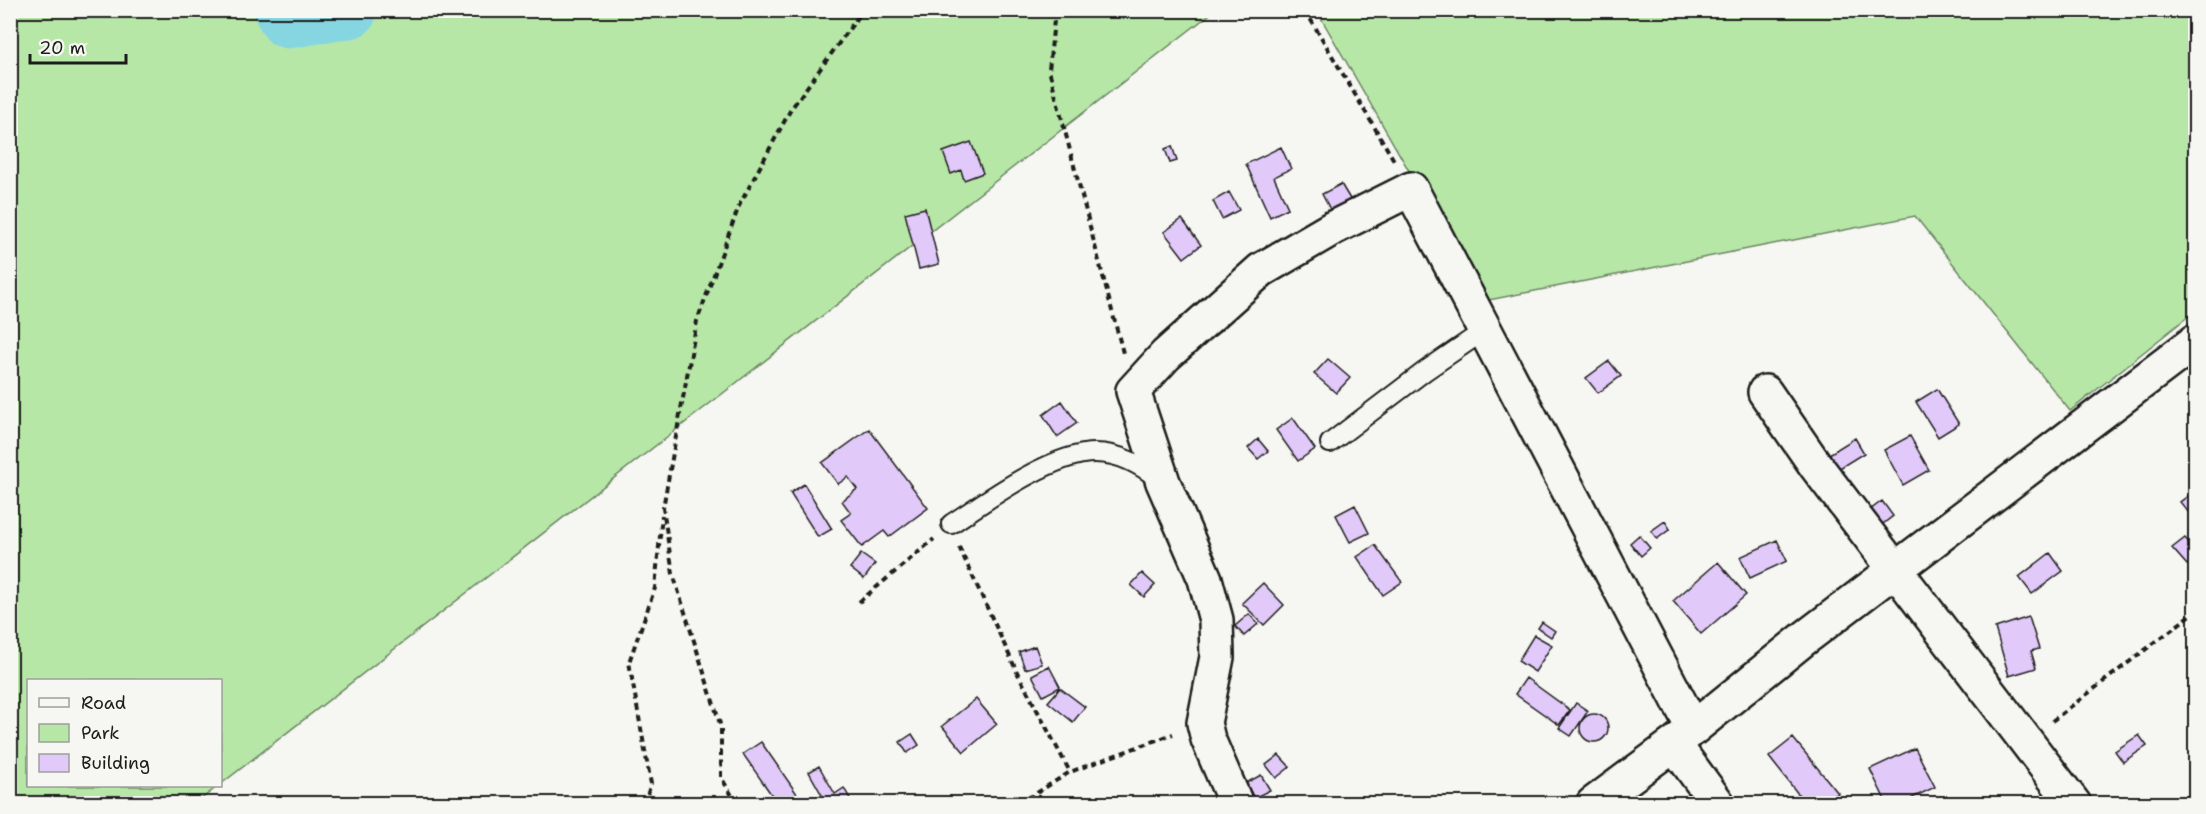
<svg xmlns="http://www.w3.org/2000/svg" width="2206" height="814" viewBox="0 0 2206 814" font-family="'Shantell Sans',sans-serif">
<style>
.green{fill:#b7e7a7;stroke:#6a8262;stroke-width:1.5}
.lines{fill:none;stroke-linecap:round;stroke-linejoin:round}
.river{stroke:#86d6e1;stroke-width:57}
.building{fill:#e1c9f9;stroke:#1c1c1c;stroke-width:1.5}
.service-casing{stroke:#1c1c1c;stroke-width:22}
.minor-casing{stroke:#1c1c1c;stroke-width:38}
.path{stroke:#1c1c1c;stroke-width:4;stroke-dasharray:6 4.5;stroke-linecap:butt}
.service{stroke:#f6f6f2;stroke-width:18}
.minor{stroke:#f6f6f2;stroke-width:33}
</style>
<rect width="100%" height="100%" fill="#f6f6f2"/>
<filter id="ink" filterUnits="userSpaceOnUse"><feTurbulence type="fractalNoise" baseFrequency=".0167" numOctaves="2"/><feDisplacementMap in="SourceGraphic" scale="12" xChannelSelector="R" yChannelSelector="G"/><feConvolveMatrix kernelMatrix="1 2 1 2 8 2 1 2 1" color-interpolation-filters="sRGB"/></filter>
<g filter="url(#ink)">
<path class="green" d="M10,11H1214L221,784L220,680H28V786H218L195,804L11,803Z
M1317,11H2195V311L2070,411L1915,216L1484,301Z"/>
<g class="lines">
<path class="river" d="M282,10L288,20L349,10"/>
</g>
<path class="building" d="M971,142L983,173L964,180L961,170L951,174L943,152Z
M1172,146L1177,161L1170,163L1165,149Z
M1281,147L1291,169L1274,177L1288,208L1270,217L1246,164Z
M1341,184L1353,204L1333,215L1322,194Z
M1229,192L1239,210L1222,219L1213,201Z
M925,208L939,264L919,269L905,213Z
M1182,219L1201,245L1184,258L1164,232Z
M1328,359L1350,378L1336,393L1314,374Z
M1609,361L1621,376L1598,393L1586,378Z
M1937,389L1959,424L1938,437L1916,402Z
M1062,401L1077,423L1057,437L1043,415Z
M1293,418L1315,449L1298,461L1276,430Z
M869,429L928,508L889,537L884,531L862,547L841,520L851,513L842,501L857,489L848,477L838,484L822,463Z
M1910,436L1929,470L1903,485L1884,450Z
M1855,438L1864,453L1835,471L1826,456Z
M1258,439L1268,451L1258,459L1248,448Z
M804,484L832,529L818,537L790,493Z
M2196,490V510L2190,514L2180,502Z
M1882,501L1893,516L1874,531L1862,516Z
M1355,505L1369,533L1350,542L1336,515Z
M1665,521L1670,529L1657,539L1651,531Z
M1639,535L1650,548L1641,556L1630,543Z
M2185,538L2196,550V558L2187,565L2172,548Z
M1777,540L1787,561L1750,578L1740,557Z
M1375,545L1402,582L1383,595L1357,557Z
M2050,553L2063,571L2032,594L2019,577Z
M861,554L875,564L864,579L850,568Z
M1718,562L1746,595L1701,634L1673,601Z
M1142,573L1155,585L1144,597L1131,585Z
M1263,583L1284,605L1264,625L1242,603Z
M1249,614L1258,624L1244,636L1235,626Z
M2029,617L2039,649L2031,651L2036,668L2009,676L1995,628Z
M1542,622L1555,631L1551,637L1538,628Z
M1534,635L1552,645L1535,672L1518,661Z
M1035,646L1042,664L1025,669L1019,652Z
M1049,666L1060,687L1043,696L1032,675Z
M1526,678L1570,710L1559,725L1515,694Z
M1060,688L1085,707L1073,722L1048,702Z
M976,699L997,724L964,752L942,726Z
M1576,703L1588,711L1571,736L1559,728Z
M1580 728a14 14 0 1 1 28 0a14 14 0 1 1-28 0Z
M912,734L919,745L907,753L900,742Z
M2139,735L2147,746L2123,762L2115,751Z
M1793,738L1838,793L1825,804H1806L1769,757Z
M761,742L804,804H778L743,754Z
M1915,748L1935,787L1912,798L1915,804H1887L1870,769Z
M1279,755L1290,767L1276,778L1266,765Z
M819,766L835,794L844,788L853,804H827L809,772Z
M1261,775L1270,790L1254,798L1246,783Z"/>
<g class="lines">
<g class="service-casing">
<path id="service" d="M1330,443L1425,371L1485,330
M951,524C987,500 1052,453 1095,453C1120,453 1140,465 1159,479"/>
</g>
<g class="minor-casing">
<path id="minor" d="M1765,392L1816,466L2074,804
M1674,744L1718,804
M1236,804L1208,739L1204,723L1217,657L1216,620L1205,579L1163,482L1133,391L1166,355L1261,270L1333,228L1411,189L1693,728
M1593,804L1674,744L1805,638L2196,341"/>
</g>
<path class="path" d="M1055,10L1049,70L1123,353
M1305,10L1395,162
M959,547L1018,674L1070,772
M859,602L934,539
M2052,721L2196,611
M644,804L651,784L629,662L655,588L662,515
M737,804L721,777V727L673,574L663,508L697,321L739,206L791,109L863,10
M1019,804L1070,772L1173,734"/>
<use href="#service" class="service"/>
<use href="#minor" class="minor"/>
</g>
</g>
<rect width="2206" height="814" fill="none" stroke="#f6f6f2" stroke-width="36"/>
<rect x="18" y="18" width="2170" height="778" fill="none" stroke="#1c1c1c" stroke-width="2" filter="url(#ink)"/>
<rect x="27" y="679" width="195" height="108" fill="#f6f6f2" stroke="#9f9f9c" stroke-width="1.5"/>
<rect x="39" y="698" width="30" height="9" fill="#f6f6f2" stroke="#9f9f9c" stroke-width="1.5"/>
<text x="81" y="709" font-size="18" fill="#1c1c1c">Road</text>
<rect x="39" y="724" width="30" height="18" fill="#b7e7a7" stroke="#9f9f9c" stroke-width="1.5"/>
<text x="81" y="739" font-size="18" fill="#1c1c1c">Park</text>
<rect x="39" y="754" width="30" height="18" fill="#e1c9f9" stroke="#9f9f9c" stroke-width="1.5"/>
<text x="81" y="769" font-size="18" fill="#1c1c1c">Building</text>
<path d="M30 54v9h96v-9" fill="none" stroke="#1c1c1c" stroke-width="3"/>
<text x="39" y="54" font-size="18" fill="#1c1c1c" stroke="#f6f6f2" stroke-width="4.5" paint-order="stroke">20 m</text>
</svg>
